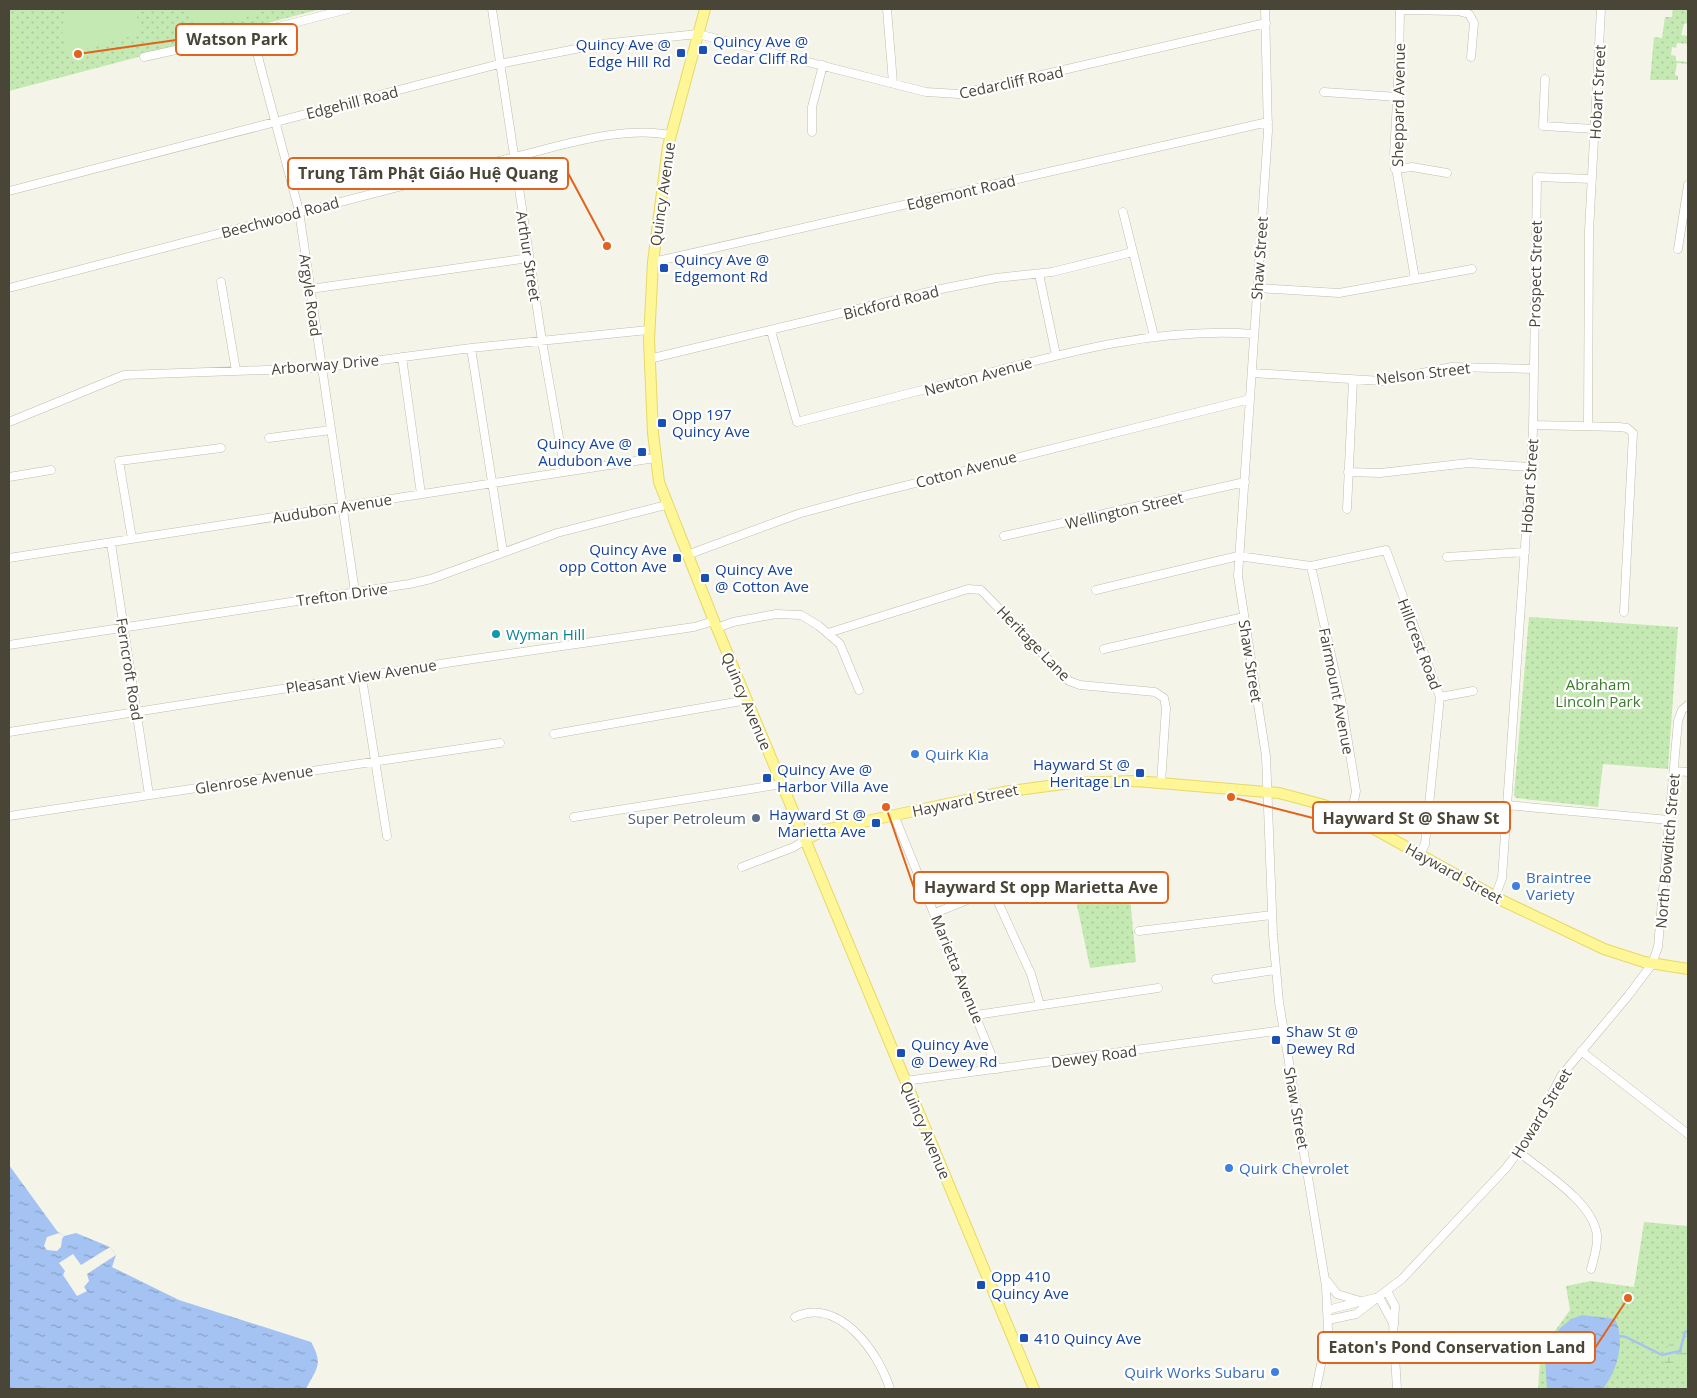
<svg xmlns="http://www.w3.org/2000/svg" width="1697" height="1398" viewBox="0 0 1697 1398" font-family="'Open Sans',sans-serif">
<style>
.grass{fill:url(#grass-dots)}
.wetland{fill:url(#wetland-marsh)}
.pitch{fill:#c5e9b2}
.water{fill:url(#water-ripples)}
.pier{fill:#f5f4e9}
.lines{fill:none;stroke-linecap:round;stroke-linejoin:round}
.stream{stroke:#a5c3f2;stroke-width:2.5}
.minor-casing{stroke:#c0bdab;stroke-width:9}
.major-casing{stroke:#e6d966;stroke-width:12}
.minor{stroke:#fff;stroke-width:8}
.major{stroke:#fff698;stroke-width:10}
.transit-dot{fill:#1a4fb4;stroke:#fff;stroke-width:2}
.culture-dot{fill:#0f9aa8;stroke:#fff;stroke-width:2}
.shop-dot{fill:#3f7fe0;stroke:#fff;stroke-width:2}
.service-dot{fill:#5c6f8a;stroke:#fff;stroke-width:2}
.labels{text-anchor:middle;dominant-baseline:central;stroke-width:4.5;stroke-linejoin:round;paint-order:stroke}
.transit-label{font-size:15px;fill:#164399;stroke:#fff;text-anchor:start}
.street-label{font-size:15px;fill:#494537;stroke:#fff}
.culture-label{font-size:15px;fill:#0d838f;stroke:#fff;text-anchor:start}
.park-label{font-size:15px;fill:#387c29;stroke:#fff}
.shop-label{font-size:15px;fill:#366cbe;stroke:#fff;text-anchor:start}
.service-label{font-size:15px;fill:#4e5e75;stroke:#fff;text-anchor:end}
.leader{fill:none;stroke:#e1631e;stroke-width:2}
.callout-dot{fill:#e1631e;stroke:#fff;stroke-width:2}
.callout{fill:#fff;stroke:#e1631e;stroke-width:2}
.callout-label{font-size:16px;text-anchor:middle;font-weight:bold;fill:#494537}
</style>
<defs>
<pattern id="grass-dots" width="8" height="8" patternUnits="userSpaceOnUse" patternTransform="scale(1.25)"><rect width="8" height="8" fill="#c5e9b2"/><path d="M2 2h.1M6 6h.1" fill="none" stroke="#abc99a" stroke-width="1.8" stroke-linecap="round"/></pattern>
<pattern id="wetland-marsh" width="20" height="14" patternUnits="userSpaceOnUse" patternTransform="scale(1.25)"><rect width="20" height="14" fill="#c5e9b2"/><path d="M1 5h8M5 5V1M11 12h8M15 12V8" fill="none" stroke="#abc99a"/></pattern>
<pattern id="water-ripples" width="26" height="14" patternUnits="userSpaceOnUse" patternTransform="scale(1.25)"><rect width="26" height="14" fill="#a5c3f2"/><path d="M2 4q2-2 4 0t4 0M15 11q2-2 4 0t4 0" fill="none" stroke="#88a0c5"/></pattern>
</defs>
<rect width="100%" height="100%" fill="#f5f4e9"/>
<path class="grass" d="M9,9H321L9,91Z
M1673,9H1688V23L1684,24L1681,35L1688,36V44L1677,43L1676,48L1672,47L1671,55L1676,56V61L1688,62V64L1677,63L1675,75L1678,76V80H1650L1654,37L1662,38L1665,17H1672Z
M1529,617L1678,627L1668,769L1603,764L1598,807L1516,798L1514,795Z
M1128,875L1136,962L1090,968L1072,881Z
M1644,1222L1688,1226V1389H1538L1540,1361L1549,1339L1570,1310L1566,1286L1591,1281L1634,1287Z"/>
<path class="wetland" d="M1688,1335V1362L1669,1365L1659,1359L1673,1340Z"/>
<path class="pitch" d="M65,9H135L141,31L139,34L66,54L62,31Z
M189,9H260L261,14L194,28Z
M1560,680H1574L1575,707L1562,708Z"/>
<path class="water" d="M9,1165L57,1231L64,1236L76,1233L110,1247L116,1255L112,1267L179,1300L311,1342C324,1365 316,1369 306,1389H9Z
M1582,1315L1615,1319C1626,1341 1617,1371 1603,1389H1547L1545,1357L1559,1329L1571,1319Z"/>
<path class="pier" d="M59,1233L64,1236L62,1239L61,1247L57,1251L47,1250L44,1246L47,1237Z
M110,1247L116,1255L87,1274L89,1281L84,1287L87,1291L77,1296L63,1275L65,1271L59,1263L73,1254L81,1265Z"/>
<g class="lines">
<path class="stream" d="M1619,1336L1626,1337L1662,1355L1680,1351L1685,1332L1688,1331"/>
<g class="minor-casing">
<path id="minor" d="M492,9L542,341L565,472
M887,9L893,83
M1265,9L1268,131L1238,576L1266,756L1273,935L1279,1002L1326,1286L1328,1330L1316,1389
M1400,9L1399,64L1394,156L1415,279
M1400,10L1458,11L1469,14L1474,23L1471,57
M262,31L257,53L299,211L355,592
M144,57L262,31L348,9
M1545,79L1543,126L1595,129
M1324,92L1398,97
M812,132V107L823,65
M1395,169L1412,167L1447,173
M9,191L499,64L601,44L698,34L926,92L959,94L1266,23
M1123,212L1154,336
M1678,249L1688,185
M653,262L1268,122
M1039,274L1056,355
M221,282L236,371
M9,288L514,157C561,146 622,125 670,135
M1257,288L1339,293L1472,269
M310,289L529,258
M771,331L797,422C858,406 920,391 981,375C1071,351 1161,327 1254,334
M471,348L503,552
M402,357L421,494
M649,359L941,289L996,278L1052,272L1133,252
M1252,373L1382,381L1452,367L1534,369
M9,422L124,375L321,368L471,348L648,330
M1533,425L1619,427L1627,428L1633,433L1624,612
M1588,426L1589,231L1601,9
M269,438L331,430
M1348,472L1380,473L1469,463L1530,467
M9,477L51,470
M1347,509L1353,380
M1004,536L1245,482
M132,539L119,461L221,448
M111,543L149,795
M687,555L798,514L860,497L1250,399
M1447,557L1525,552
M9,558L655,458
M1311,566L1341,699L1356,791L1351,816
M1096,590L1238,556L1311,566L1386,550L1440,697L1425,844L1420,855
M717,628L733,622L776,614L801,615L819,626L840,644L859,690
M828,633L968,589L981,590L1069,681L1080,685L1155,692L1164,698L1166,708L1161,783
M9,645L409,584L431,579L557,533L666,505
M1104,649L1244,617
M362,678L387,836
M1440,697L1473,691
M9,732L453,662L694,627L714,621
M554,734L747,700
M1674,771L1688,772
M1506,805L1669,820
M894,815L997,1069
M9,816L500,743
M574,817L782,784
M742,867L794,847L805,840
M992,889L1031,974L1040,1005
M1495,897L1502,878L1533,431L1537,177L1592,179
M935,913L1002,886
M1139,931L1272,915
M1216,979L1275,970
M976,1015L1158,988
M1581,1051L1688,1134
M905,1081L1283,1030
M1519,1152C1543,1172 1593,1202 1597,1235C1598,1246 1594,1258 1591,1269
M1327,1281L1337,1294L1360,1301
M1387,1291L1395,1306L1394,1325
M1379,1297L1393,1323L1397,1389
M1327,1310L1375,1298
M795,1317C839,1296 879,1353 890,1389
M1328,1320L1356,1314L1402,1279L1506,1168L1530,1136L1561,1076L1628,996L1652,964L1658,947L1678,721L1682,710L1688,705"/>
</g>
<g class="major-casing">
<path id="major" d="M705,9L668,146L653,262L649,340L653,433L659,482L714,621L1034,1389
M805,840L825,830L1003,792L1071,783L1136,781L1279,793L1324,805L1351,816L1503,901L1604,949L1644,962L1688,969"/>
</g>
<use href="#minor" class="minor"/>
<use href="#major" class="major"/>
</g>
<g class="transit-dot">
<rect x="698" y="45" width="10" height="10" rx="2.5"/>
<rect x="676" y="48" width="10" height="10" rx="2.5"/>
<rect x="659" y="263" width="10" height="10" rx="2.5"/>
<rect x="657" y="418" width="10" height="10" rx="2.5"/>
<rect x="637" y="447" width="10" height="10" rx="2.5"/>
<rect x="672" y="553" width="10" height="10" rx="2.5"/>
<rect x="700" y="573" width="10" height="10" rx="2.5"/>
<rect x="1135" y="768" width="10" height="10" rx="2.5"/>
<rect x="762" y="773" width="10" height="10" rx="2.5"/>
<rect x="871" y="818" width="10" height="10" rx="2.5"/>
<rect x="1271" y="1035" width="10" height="10" rx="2.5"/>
<rect x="896" y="1048" width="10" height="10" rx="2.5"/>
<rect x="976" y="1280" width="10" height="10" rx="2.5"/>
<rect x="1019" y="1333" width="10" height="10" rx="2.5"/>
</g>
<circle class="culture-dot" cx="496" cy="634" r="5"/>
<g class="shop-dot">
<circle cx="915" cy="754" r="5"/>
<circle cx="1516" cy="886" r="5"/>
<circle cx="1229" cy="1168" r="5"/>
<circle cx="1275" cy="1372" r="5"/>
</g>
<circle class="service-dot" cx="756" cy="818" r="5"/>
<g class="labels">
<g class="transit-label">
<text x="713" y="41">Quincy Ave @<tspan x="713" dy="17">Cedar Cliff Rd</tspan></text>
<text x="671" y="44" text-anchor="end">Quincy Ave @<tspan x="671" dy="17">Edge Hill Rd</tspan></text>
<text x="674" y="259">Quincy Ave @<tspan x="674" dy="17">Edgemont Rd</tspan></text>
<text x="672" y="414">Opp 197<tspan x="672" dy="17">Quincy Ave</tspan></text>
<text x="632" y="443" text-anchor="end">Quincy Ave @<tspan x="632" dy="17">Audubon Ave</tspan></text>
<text x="667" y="549" text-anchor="end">Quincy Ave<tspan x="667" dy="17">opp Cotton Ave</tspan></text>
<text x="715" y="569">Quincy Ave<tspan x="715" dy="17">@ Cotton Ave</tspan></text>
<text x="1130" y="764" text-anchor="end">Hayward St @<tspan x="1130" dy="17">Heritage Ln</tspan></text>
<text x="777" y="769">Quincy Ave @<tspan x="777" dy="17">Harbor Villa Ave</tspan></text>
<text x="866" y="814" text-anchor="end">Hayward St @<tspan x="866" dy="17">Marietta Ave</tspan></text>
<text x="1286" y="1031">Shaw St @<tspan x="1286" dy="17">Dewey Rd</tspan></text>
<text x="911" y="1044">Quincy Ave<tspan x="911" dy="17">@ Dewey Rd</tspan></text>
<text x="991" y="1276">Opp 410<tspan x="991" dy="17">Quincy Ave</tspan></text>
<text x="1034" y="1338">410 Quincy Ave</text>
</g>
<g class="street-label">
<text transform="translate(1011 82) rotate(-12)">Cedarcliff Road</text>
<text transform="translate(1597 92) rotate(-87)">Hobart Street</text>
<text transform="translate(352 102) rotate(-14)">Edgehill Road</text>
<text transform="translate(1398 105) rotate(-89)">Sheppard Avenue</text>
<text transform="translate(961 192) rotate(-13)">Edgemont Road</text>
<text transform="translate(662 194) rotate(-82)">Quincy Avenue</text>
<text transform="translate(280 217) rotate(-15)">Beechwood Road</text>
<text transform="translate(529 256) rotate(81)">Arthur Street</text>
<text transform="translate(1259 258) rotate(-86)">Shaw Street</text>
<text transform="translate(1535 274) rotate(-89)">Prospect Street</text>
<text transform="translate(311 295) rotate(82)">Argyle Road</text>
<text transform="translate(891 302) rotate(-14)">Bickford Road</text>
<text transform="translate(325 364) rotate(-5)">Arborway Drive</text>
<text transform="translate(1423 373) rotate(-7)">Nelson Street</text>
<text transform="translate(978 376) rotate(-15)">Newton Avenue</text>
<text transform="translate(966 469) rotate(-15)">Cotton Avenue</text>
<text transform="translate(1529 486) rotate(-86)">Hobart Street</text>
<text transform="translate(332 508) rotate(-9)">Audubon Avenue</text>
<text transform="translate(1124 510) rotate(-13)">Wellington Street</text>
<text transform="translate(342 594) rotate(-8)">Trefton Drive</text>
<text transform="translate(1034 643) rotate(46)">Heritage Lane</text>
<text transform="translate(1420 644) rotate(69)">Hillcrest Road</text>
<text transform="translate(1251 661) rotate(81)">Shaw Street</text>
<text transform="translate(130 669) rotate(81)">Ferncroft Road</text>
<text transform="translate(361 676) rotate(-9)">Pleasant View Avenue</text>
<text transform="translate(1337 691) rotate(79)">Fairmount Avenue</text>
<text transform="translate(747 701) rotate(67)">Quincy Avenue</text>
<text transform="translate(254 779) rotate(-9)">Glenrose Avenue</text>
<text transform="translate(965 800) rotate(-12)">Hayward Street</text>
<text transform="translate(1667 851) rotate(-85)">North Bowditch Street</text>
<text transform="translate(1454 873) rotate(29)">Hayward Street</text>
<text transform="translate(958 969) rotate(68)">Marietta Avenue</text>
<text transform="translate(1094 1056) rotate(-8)">Dewey Road</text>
<text transform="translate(1297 1108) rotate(80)">Shaw Street</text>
<text transform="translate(1541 1113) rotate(-59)">Howard Street</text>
<text transform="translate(926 1130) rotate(67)">Quincy Avenue</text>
</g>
<g class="culture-label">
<text x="506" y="634">Wyman Hill</text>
</g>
<g class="park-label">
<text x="1598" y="684">Abraham<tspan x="1598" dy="17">Lincoln Park</tspan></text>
</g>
<g class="shop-label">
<text x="925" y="754">Quirk Kia</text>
<text x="1526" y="877">Braintree<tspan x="1526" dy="17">Variety</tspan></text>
<text x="1239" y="1168">Quirk Chevrolet</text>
<text x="1265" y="1372" text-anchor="end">Quirk Works Subaru</text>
</g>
<g class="service-label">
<text x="746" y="818">Super Petroleum</text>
</g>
</g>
<path class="leader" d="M78 54L176 40M607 246L568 173M1231 797L1313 818M886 807L914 888M1628 1298L1595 1348"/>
<g class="callout-dot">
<circle cx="78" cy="54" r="5"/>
<circle cx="607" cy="246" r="5"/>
<circle cx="1231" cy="797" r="5"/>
<circle cx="886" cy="807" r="5"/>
<circle cx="1628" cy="1298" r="5"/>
</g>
<g class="callout">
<rect x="176" y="24" width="121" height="31" rx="5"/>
<rect x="288" y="158" width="280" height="31" rx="5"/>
<rect x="1313" y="802" width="197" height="31" rx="5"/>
<rect x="914" y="872" width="254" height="31" rx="5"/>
<rect x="1318" y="1332" width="277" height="31" rx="5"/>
</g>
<g class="callout-label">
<text x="237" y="45">Watson Park</text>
<text x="428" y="179">Trung Tâm Phật Giáo Huệ Quang</text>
<text x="1411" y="824">Hayward St @ Shaw St</text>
<text x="1041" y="893">Hayward St opp Marietta Ave</text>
<text x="1457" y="1353">Eaton's Pond Conservation Land</text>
</g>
<rect width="1697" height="1398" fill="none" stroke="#494537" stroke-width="20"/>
</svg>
